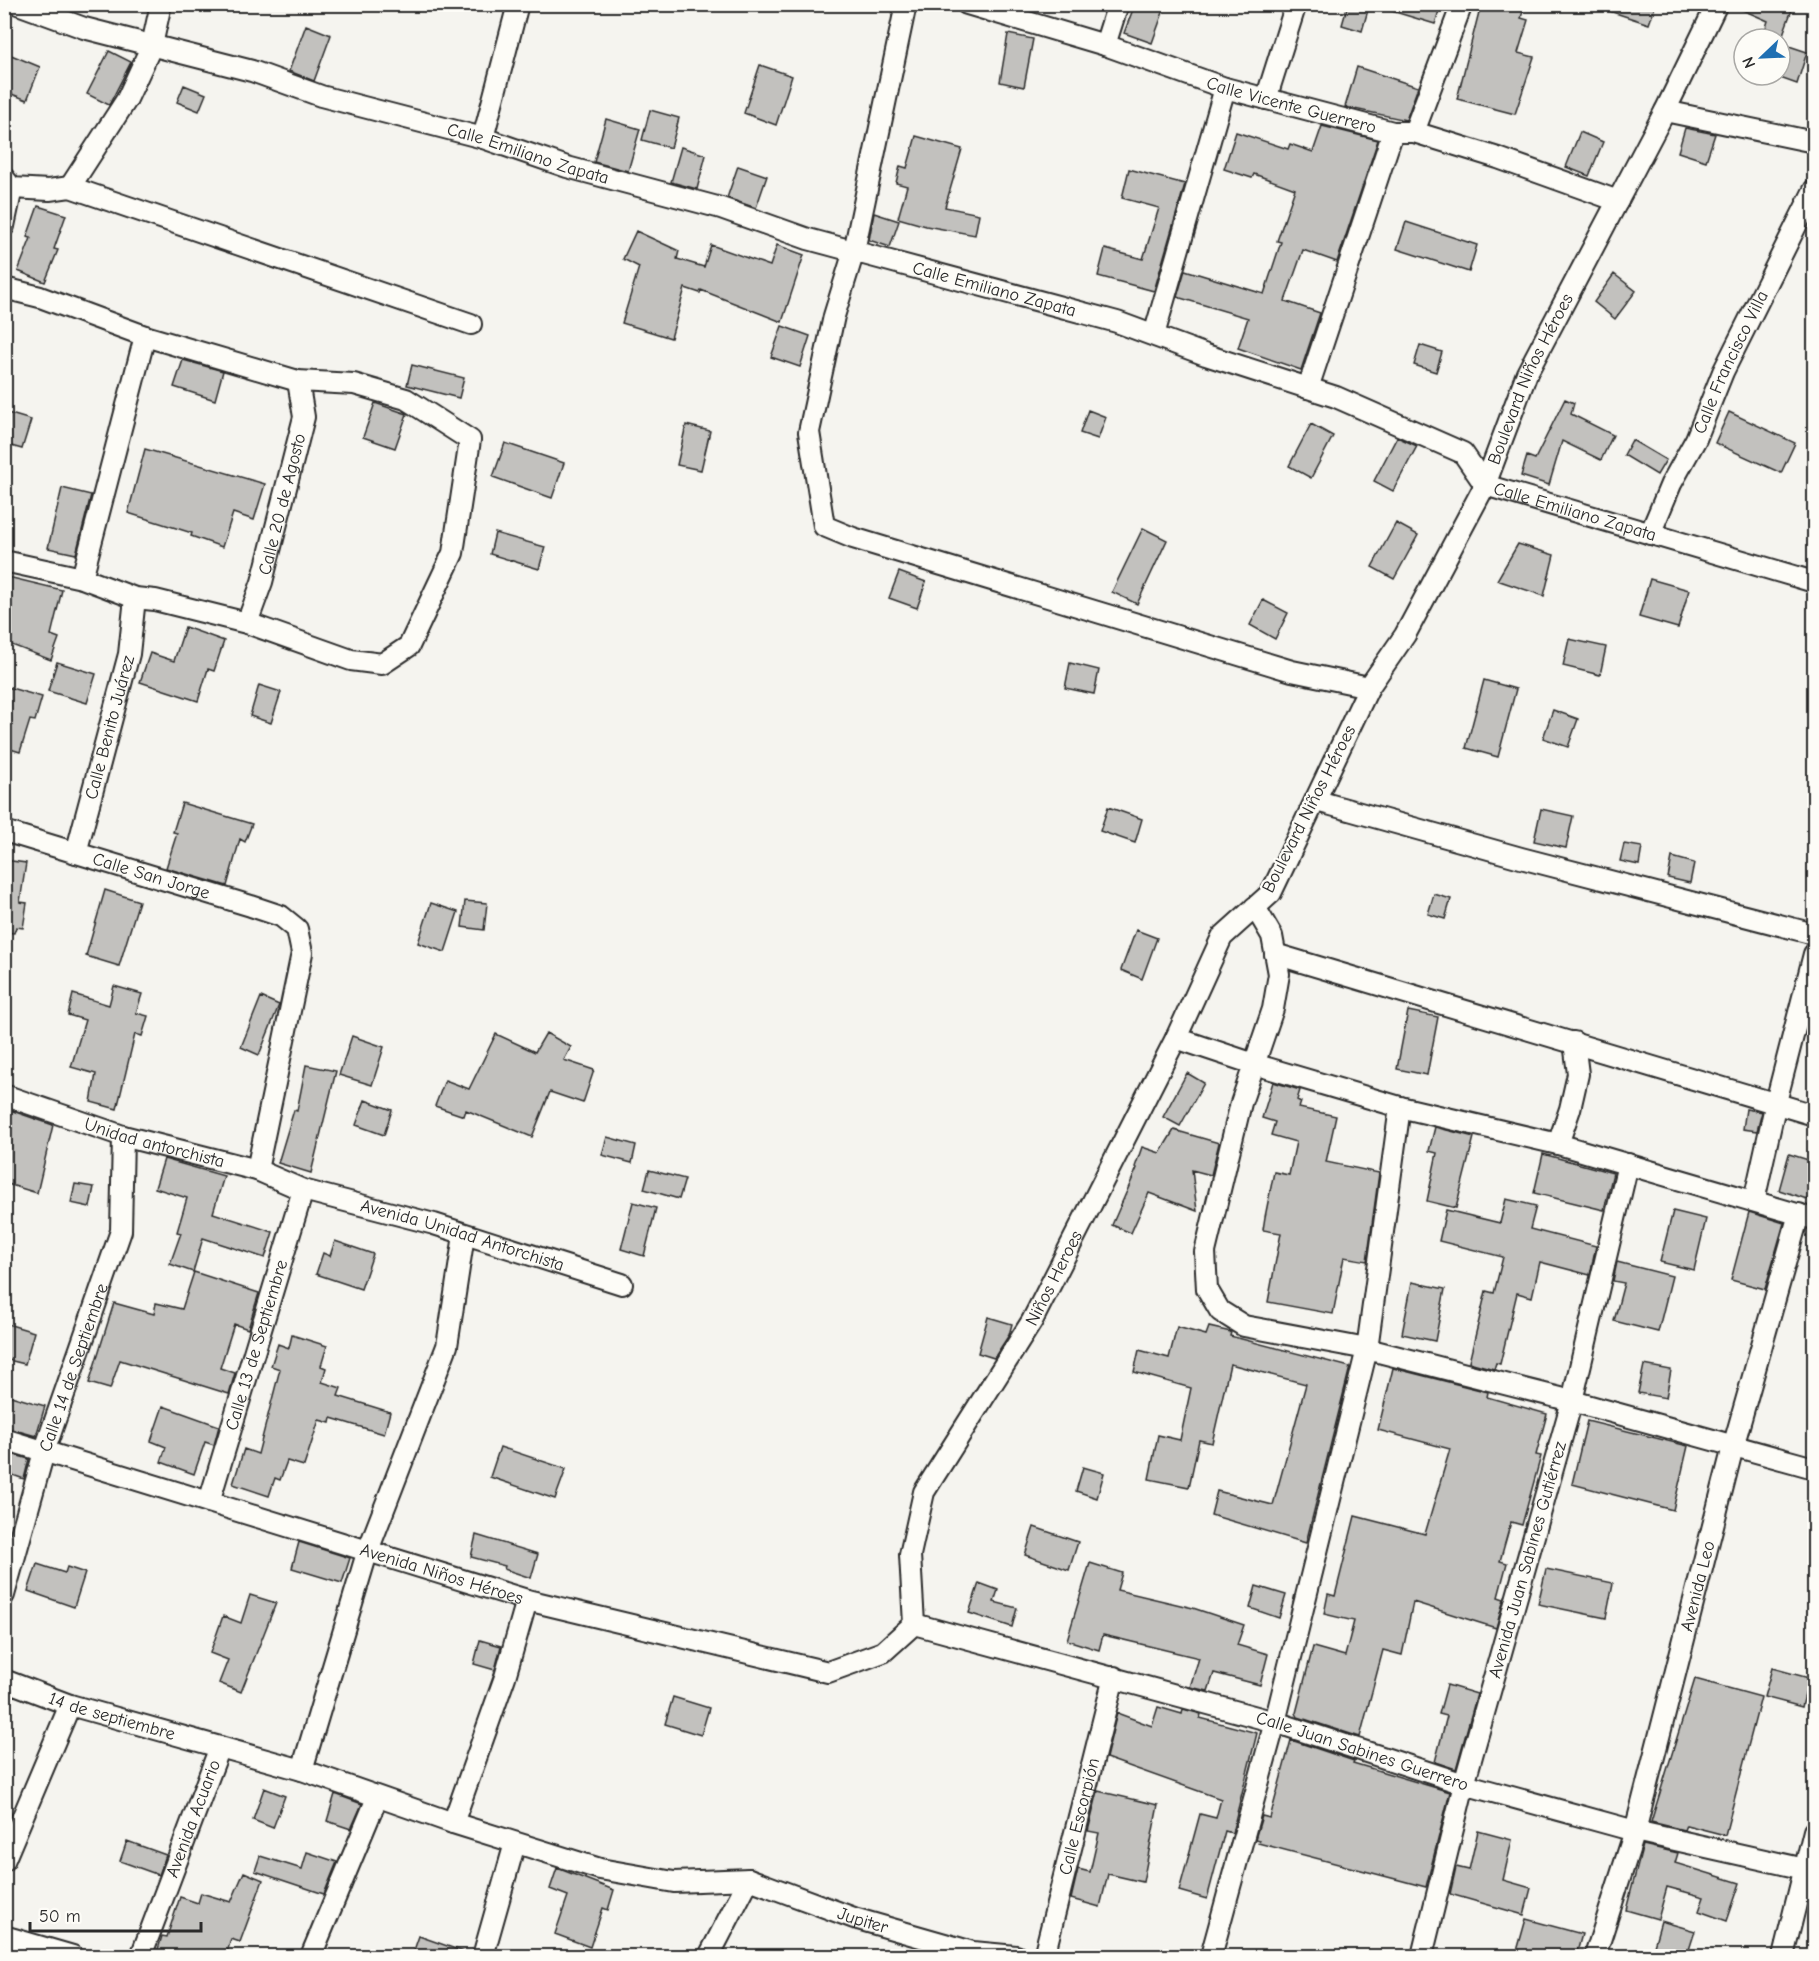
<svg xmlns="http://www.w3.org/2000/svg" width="1819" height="1961" viewBox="0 0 1819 1961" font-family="'Comic Neue',sans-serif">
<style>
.building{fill:#c2c1be;stroke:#2b2b2b;stroke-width:1.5}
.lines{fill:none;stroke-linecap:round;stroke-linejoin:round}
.minor-casing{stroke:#2b2b2b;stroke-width:24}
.minor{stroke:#fdfcf7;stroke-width:20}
.labels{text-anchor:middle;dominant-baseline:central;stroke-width:4.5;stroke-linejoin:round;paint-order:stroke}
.street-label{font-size:18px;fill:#2b2b2b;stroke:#fdfcf7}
</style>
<rect width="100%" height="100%" fill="#f5f4ef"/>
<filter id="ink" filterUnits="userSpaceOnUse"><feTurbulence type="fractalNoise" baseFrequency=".0167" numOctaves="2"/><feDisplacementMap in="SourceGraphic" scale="12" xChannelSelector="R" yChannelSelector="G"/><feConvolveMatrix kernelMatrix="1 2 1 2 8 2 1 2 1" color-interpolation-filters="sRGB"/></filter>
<g filter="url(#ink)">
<path class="building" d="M1135,4H1166L1152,43L1124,33Z
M1348,4L1368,10L1362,31L1342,25Z
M1386,4H1441L1435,24L1385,9Z
M1481,4H1525L1521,18L1528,20L1518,53L1534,57L1515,114L1457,99Z
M1601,4H1656L1649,24L1600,8Z
M1729,4H1794L1782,37L1765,30L1768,21Z
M306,25L331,35L314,81L289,71Z
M1008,34L1033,39L1024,87L1000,82Z
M1780,43L1807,52L1797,84L1780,78Z
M109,51L131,62L109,105L87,94Z
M4,52L40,67L27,100L4,91Z
M760,65L792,76L776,125L744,113Z
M1357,67L1418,87L1406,120L1345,107Z
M184,85L206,94L199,111L177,102Z
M650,110L679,118L671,148L642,140Z
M606,119L640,129L628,171L594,162Z
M1322,126L1378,140L1337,262L1303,250L1285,301L1320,313L1301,370L1238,348L1248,318L1177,297L1185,270L1264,294L1281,242L1277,241L1295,189L1254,174L1252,178L1224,169L1236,132L1288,149L1290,144L1313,152Z
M1685,128L1715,134L1706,161L1678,152Z
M1580,132L1603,142L1589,176L1566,167Z
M916,136L962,149L945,207L979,214L975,235L926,226L898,218L907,186L896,183L900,166L907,168Z
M681,147L706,155L697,189L671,182Z
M738,166L767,176L756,208L727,198Z
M1129,169L1185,184L1154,291L1098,276L1105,249L1143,259L1159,208L1122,198Z
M38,206L66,215L54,249L58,250L45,282L18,271L31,238L27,237Z
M874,213L899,221L890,247L869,240Z
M1406,222L1477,245L1469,272L1397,249Z
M636,231L679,251L677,259L704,267L711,245L770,266L777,245L804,255L782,322L701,290L700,293L685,288L671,338L622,323L639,267L623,259Z
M1614,274L1636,291L1615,319L1594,302Z
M782,326L810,336L800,367L771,357Z
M1420,345L1442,352L1436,372L1414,365Z
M183,360L223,371L215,400L174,387Z
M412,365L464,378L459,398L407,385Z
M1565,399L1574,403L1571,414L1613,435L1601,460L1562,441L1549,485L1521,476L1527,456L1535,459Z
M375,403L407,414L395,448L363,437Z
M1088,410L1106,417L1098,439L1080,433Z
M4,412L31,420L22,449L4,444Z
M1729,412L1795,443L1781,473L1715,443Z
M1311,424L1333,436L1311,478L1289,466Z
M686,425L710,431L701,470L677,465Z
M1397,437L1417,446L1393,491L1374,481Z
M1632,440L1666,460L1657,475L1624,455Z
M505,443L564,463L552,498L493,477Z
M145,449L265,484L254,520L233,513L222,547L191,536L192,533L128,513Z
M62,488L91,495L76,554L48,548Z
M1396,523L1418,535L1394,579L1372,567Z
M1143,528L1167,540L1137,604L1112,592Z
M495,533L545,547L539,569L490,554Z
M1518,544L1554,555L1544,596L1497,580Z
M899,572L926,582L917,608L889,598Z
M4,576L62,590L51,635L59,638L51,660L4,642Z
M1650,579L1689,590L1678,628L1639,617Z
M1263,600L1288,613L1275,639L1250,625Z
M185,627L224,641L214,671L208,669L198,701L140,682L150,653L174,661Z
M1569,639L1606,647L1600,675L1563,666Z
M57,662L96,674L87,703L48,691Z
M1070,663L1099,670L1094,694L1065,688Z
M1484,680L1516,689L1498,757L1466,748Z
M259,685L281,692L271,723L250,716Z
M4,686L42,697L35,721L30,720L20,752L4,747Z
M1553,710L1578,719L1568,747L1543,738Z
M182,803L252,824L245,842L240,839L227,886L166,868L177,833L173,832Z
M1108,807L1142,819L1135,843L1100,831Z
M1541,809L1573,816L1566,848L1534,841Z
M1624,844L1642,847L1639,865L1620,861Z
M1672,857L1694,863L1690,883L1668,878Z
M4,860L26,863L20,902L27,903L23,928L16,927L14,933L4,932Z
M105,890L139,901L119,966L86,956Z
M1434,894L1451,899L1445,919L1428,914Z
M465,901L487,903L484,930L462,927Z
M431,903L458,912L445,952L418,943Z
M1136,930L1157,938L1142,979L1121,970Z
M114,986L142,994L136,1013L148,1016L142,1036L135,1034L117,1109L91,1102L96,1074L71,1067L85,1020L68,1015L73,994L109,1005Z
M261,997L279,1005L259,1055L241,1047Z
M1408,1011L1438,1017L1427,1075L1397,1069Z
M546,1033L571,1047L564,1060L594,1070L583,1103L550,1092L532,1137L466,1110L464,1116L435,1106L445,1080L469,1089L496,1034L535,1052Z
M352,1036L384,1047L372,1085L339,1075Z
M306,1065L336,1071L311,1173L278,1163L294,1110L297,1111Z
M1187,1073L1204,1083L1180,1126L1163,1117Z
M1273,1082L1300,1090L1297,1100L1301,1102L1299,1108L1336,1116L1326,1162L1379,1173L1367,1261L1344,1257L1333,1314L1268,1302L1281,1233L1263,1230L1265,1217L1274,1172L1289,1175L1296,1142L1271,1135L1275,1122L1262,1118Z
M365,1100L392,1110L384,1135L356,1125Z
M4,1108L53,1125L37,1193L4,1183Z
M1746,1109L1762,1112L1757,1131L1743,1129Z
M1435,1127L1474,1137L1456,1208L1427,1201L1437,1153L1429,1151Z
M1174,1130L1219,1143L1211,1175L1192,1170L1197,1211L1149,1193L1131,1233L1112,1225L1137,1168L1135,1167L1142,1147L1160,1153Z
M607,1137L636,1145L632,1163L602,1155Z
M1543,1154L1613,1173L1604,1210L1534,1193Z
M1789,1154L1815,1162V1187L1810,1200L1779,1190Z
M164,1159L224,1176L213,1213L273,1232L265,1258L203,1238L193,1272L170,1264L181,1233L177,1232L187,1198L155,1188Z
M649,1170L685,1179L679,1199L644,1189Z
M75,1184L94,1187L90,1207L71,1203Z
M1506,1199L1536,1206L1530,1229L1596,1246L1590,1275L1540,1262L1532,1297L1517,1293L1500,1364L1496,1363L1494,1369L1469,1362L1486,1291L1494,1293L1503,1257L1439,1241L1446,1210L1500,1223Z
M633,1202L656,1208L644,1256L621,1249Z
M1673,1211L1706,1219L1694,1270L1660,1262Z
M1749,1212L1784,1223L1765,1289L1731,1280Z
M335,1241L373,1254L361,1289L316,1274L323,1253L330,1256Z
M1617,1262L1672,1276L1658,1332L1614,1321L1624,1283L1613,1281Z
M194,1272L259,1293L248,1329L234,1324L220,1368L235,1373L229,1394L120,1360L110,1389L89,1383L114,1303L154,1314L156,1303L182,1309Z
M1412,1282L1445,1289L1435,1341L1402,1334Z
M988,1317L1012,1324L1009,1335L994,1358L978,1353Z
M4,1323L34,1332L25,1364L4,1359Z
M1177,1327L1206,1335L1209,1327L1231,1332L1230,1336L1350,1367L1306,1543L1211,1515L1217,1491L1273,1505L1306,1384L1230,1364L1212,1443L1199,1440L1189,1487L1149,1479L1158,1435L1180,1440L1191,1388L1134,1372L1139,1350L1169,1358Z
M292,1335L327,1346L321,1366L326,1368L322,1382L341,1388L338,1396L390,1412L384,1434L331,1418L330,1423L319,1420L304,1466L287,1461L280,1480L275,1478L269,1496L233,1484L244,1449L258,1454L280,1369L271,1366L278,1344L289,1348Z
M1644,1365L1671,1370L1666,1398L1638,1393Z
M1393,1368L1488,1392L1487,1397L1547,1414L1536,1455L1541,1456L1522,1525L1511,1522L1500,1561L1507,1563L1498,1597L1504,1599L1496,1628L1413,1602L1402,1655L1383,1650L1360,1737L1298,1717L1296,1713L1313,1647L1345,1656L1354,1621L1324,1614L1328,1594L1335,1596L1355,1516L1425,1534L1450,1449L1378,1430Z
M4,1394L45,1406L36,1436L4,1427Z
M163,1406L219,1426L214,1445L205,1442L194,1474L161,1462L166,1447L151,1441Z
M1587,1421L1688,1446L1673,1510L1572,1484Z
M500,1447L566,1469L555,1499L490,1477Z
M4,1452L29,1459L24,1479L4,1472Z
M1083,1467L1104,1473L1097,1498L1076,1491Z
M1034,1527L1078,1542L1069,1570L1025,1555Z
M476,1535L538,1554L531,1578L504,1569L505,1566L471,1557Z
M299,1542L350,1558L342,1583L292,1568Z
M1090,1563L1122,1573L1117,1590L1193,1608L1244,1625L1237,1645L1268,1654L1260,1685L1214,1673L1208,1691L1190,1687L1199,1658L1103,1635L1099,1650L1067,1640Z
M37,1564L65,1573L67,1567L85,1573L74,1607L28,1591Z
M1546,1569L1613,1583L1606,1618L1538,1604Z
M979,1583L998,1590L994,1602L1017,1608L1012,1627L969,1613Z
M1256,1586L1286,1595L1279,1618L1250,1608Z
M250,1595L276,1603L241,1692L219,1683L228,1660L210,1653L223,1616L241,1623Z
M480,1640L501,1646L495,1670L474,1664Z
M1772,1668L1809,1678L1802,1707L1764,1697Z
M1695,1679L1761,1697L1725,1835L1686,1825L1684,1830L1651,1822Z
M1447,1685L1477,1694L1456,1769L1435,1762L1447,1716L1439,1714Z
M673,1697L709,1708L701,1735L665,1724Z
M1158,1707L1182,1714L1183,1709L1201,1714L1200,1718L1257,1733L1232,1833L1225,1831L1207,1899L1179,1891L1200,1814L1216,1818L1221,1799L1106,1758L1117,1713L1152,1726Z
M1291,1740L1354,1761L1353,1763L1450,1792L1426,1887L1258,1843L1259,1840L1255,1839L1262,1816L1270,1818Z
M264,1788L285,1796L273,1828L253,1820Z
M1098,1791L1158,1805L1143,1882L1108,1874L1100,1907L1071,1899L1078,1869L1090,1872L1099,1833L1088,1831Z
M335,1794L362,1804L351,1829L327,1821Z
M1478,1831L1512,1840L1503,1880L1531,1888L1524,1915L1450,1894L1456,1867L1469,1870Z
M127,1841L166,1855L159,1875L120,1861Z
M1643,1845L1678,1853L1675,1863L1740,1883L1727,1921L1699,1911L1704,1897L1667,1887L1658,1919L1626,1910Z
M307,1852L337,1862L324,1894L255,1871L260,1856L302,1869Z
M557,1868L614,1890L608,1910L603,1908L590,1947L555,1934L568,1896L550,1889Z
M244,1872L263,1880L240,1942L231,1939L226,1956H156L162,1936L167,1937L180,1897L198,1903L201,1893L231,1902Z
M1526,1919L1582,1934L1576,1956H1539L1517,1951Z
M1661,1921L1695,1931L1687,1956H1651Z
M419,1936L470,1954V1956H412Z"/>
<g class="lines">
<g class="minor-casing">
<g id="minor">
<path id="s1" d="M18,4L84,28L252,71L321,96L483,138L567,167L721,208L808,239L1117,322L1206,355L1336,397L1463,453L1485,485L1814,582"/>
<path d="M906,4L854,251L834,316L809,432L824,526L853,538L1292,671L1369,687"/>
<path id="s2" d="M967,4L1105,45L1225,88L1393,132H1414L1498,158L1618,201"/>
<path d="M1105,45L1118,4"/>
<path d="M1266,99L1296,4"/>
<path d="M1665,111L1814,142"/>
<path d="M1414,132L1462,4"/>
<path d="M483,138L518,4"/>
<path d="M4,178L12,188L49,190L70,187L471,324"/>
<path d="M70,187L127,99L152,45L161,4"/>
<path d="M4,226L12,188"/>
<path d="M4,288L40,297L145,336L298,381L354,384L406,399L470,440L453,553L409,646L382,664L351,660L247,623L155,600L135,598L82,578L4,561"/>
<path d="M1154,335L1225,88"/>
<path d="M1308,388L1393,132"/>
<path id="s3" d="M1650,534L1671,484L1696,439L1723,372L1814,190"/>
<path d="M82,578L145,336"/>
<path id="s4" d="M247,623L262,582L304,417L298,381"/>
<path d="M1317,801L1521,858L1814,934"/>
<path id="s5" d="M4,831L251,906L281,916L297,929L302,953L257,1170"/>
<path id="s6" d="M76,853L129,654L135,598"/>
<path d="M1255,907L1272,936L1279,974L1273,1009L1241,1103L1205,1252L1207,1289L1220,1311L1244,1326L1367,1349L1572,1401L1814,1468"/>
<path d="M1275,954L1814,1115"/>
<path d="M1176,1038L1254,1064L1400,1107L1558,1144L1814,1219"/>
<path id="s7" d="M4,1095L123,1136L257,1170L303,1190L434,1224L622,1284"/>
<path d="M1558,1144L1570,1109L1578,1074L1574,1042"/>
<path d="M1754,1201L1776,1102L1814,954"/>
<path id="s8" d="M4,1439L527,1600L828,1672L883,1652L914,1624L910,1555L924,1492L1032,1321L1176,1038L1222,937L1271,893L1369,687L1405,635L1485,485L1527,373L1665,111L1717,4"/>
<path id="s9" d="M209,1502L303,1190"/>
<path id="s10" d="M4,1595L44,1452L121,1231L123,1136"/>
<path id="s11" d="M914,1624L1275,1722L1464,1784L1635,1831L1814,1871"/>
<path id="s12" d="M4,1680L70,1705L302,1770L453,1823L600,1869L674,1882L749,1879L854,1918L973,1952L1016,1956"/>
<path d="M302,1770L367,1553L447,1346L464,1235"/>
<path d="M453,1823L505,1677L527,1600"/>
<path d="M4,1861L70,1705"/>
<path d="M4,1936L73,1956"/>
<path id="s13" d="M141,1956L220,1747"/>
<path d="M311,1956L377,1798"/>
<path d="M483,1956L515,1843"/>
<path d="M709,1956L749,1879"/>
<path id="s14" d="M1044,1956L1114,1677"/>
<path d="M1211,1956L1275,1722L1367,1349L1400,1107"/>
<path id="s15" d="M1422,1956L1464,1784L1572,1401L1628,1164"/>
<path id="s16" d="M1595,1956L1635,1831L1733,1447L1799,1214"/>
<path d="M1783,1956L1814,1831"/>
</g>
</g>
<use href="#minor" class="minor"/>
</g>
</g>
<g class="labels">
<g class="street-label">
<text stroke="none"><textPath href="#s2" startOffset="340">Calle Vicente Guerrero</textPath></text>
<text stroke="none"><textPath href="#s1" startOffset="532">Calle Emiliano Zapata</textPath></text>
<text stroke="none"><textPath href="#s1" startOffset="1018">Calle Emiliano Zapata</textPath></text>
<text stroke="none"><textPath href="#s3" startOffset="190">Calle Francisco Villa</textPath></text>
<text stroke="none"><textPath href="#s8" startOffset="2364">Boulevard Niños Héroes</textPath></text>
<text stroke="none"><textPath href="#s4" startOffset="124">Calle 20 de Agosto</textPath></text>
<text stroke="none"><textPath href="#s1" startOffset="1648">Calle Emiliano Zapata</textPath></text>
<text stroke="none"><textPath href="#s6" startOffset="130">Calle Benito Juárez</textPath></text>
<text transform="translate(1309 809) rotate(-63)">Boulevard Niños Héroes</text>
<text stroke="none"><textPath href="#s5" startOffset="154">Calle San Jorge</textPath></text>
<text stroke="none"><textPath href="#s7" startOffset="158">Unidad antorchista</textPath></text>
<text stroke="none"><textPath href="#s7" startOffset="480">Avenida Unidad Antorchista</textPath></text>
<text stroke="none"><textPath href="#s8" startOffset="1341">Niños Heroes</textPath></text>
<text stroke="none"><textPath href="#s9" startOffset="164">Calle 13 de Septiembre</textPath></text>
<text stroke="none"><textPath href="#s10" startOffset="238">Calle 14 de Septiembre</textPath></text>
<text stroke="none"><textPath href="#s15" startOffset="410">Avenida Juan Sabines Gutiérrez</textPath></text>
<text stroke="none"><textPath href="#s8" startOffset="458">Avenida Niños Héroes</textPath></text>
<text stroke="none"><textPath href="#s16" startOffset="384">Avenida Leo</textPath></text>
<text stroke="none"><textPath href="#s12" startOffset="114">14 de septiembre</textPath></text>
<text stroke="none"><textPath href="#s11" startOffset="466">Calle Juan Sabines Guerrero</textPath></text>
<text stroke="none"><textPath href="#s14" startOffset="144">Calle Escorpión</textPath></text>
<text stroke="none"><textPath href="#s13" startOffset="147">Avenida Acuario</textPath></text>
<text stroke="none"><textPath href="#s12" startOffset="897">Jupiter</textPath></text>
</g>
</g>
<rect width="1819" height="1961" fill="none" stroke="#fdfcf7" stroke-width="24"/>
<rect x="12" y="12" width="1795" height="1937" fill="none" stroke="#2b2b2b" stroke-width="2" filter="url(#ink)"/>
<g transform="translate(1762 57) rotate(247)"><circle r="28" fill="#fdfcf7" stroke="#a9a8a5" stroke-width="1.5"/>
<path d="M0-4.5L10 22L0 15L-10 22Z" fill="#1f6fb2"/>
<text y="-9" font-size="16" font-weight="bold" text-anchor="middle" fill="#2b2b2b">N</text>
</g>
<path d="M30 1922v9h171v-9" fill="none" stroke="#2b2b2b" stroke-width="3"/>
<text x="39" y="1922" font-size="18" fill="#2b2b2b" stroke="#fdfcf7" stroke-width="4.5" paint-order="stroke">50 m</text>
</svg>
